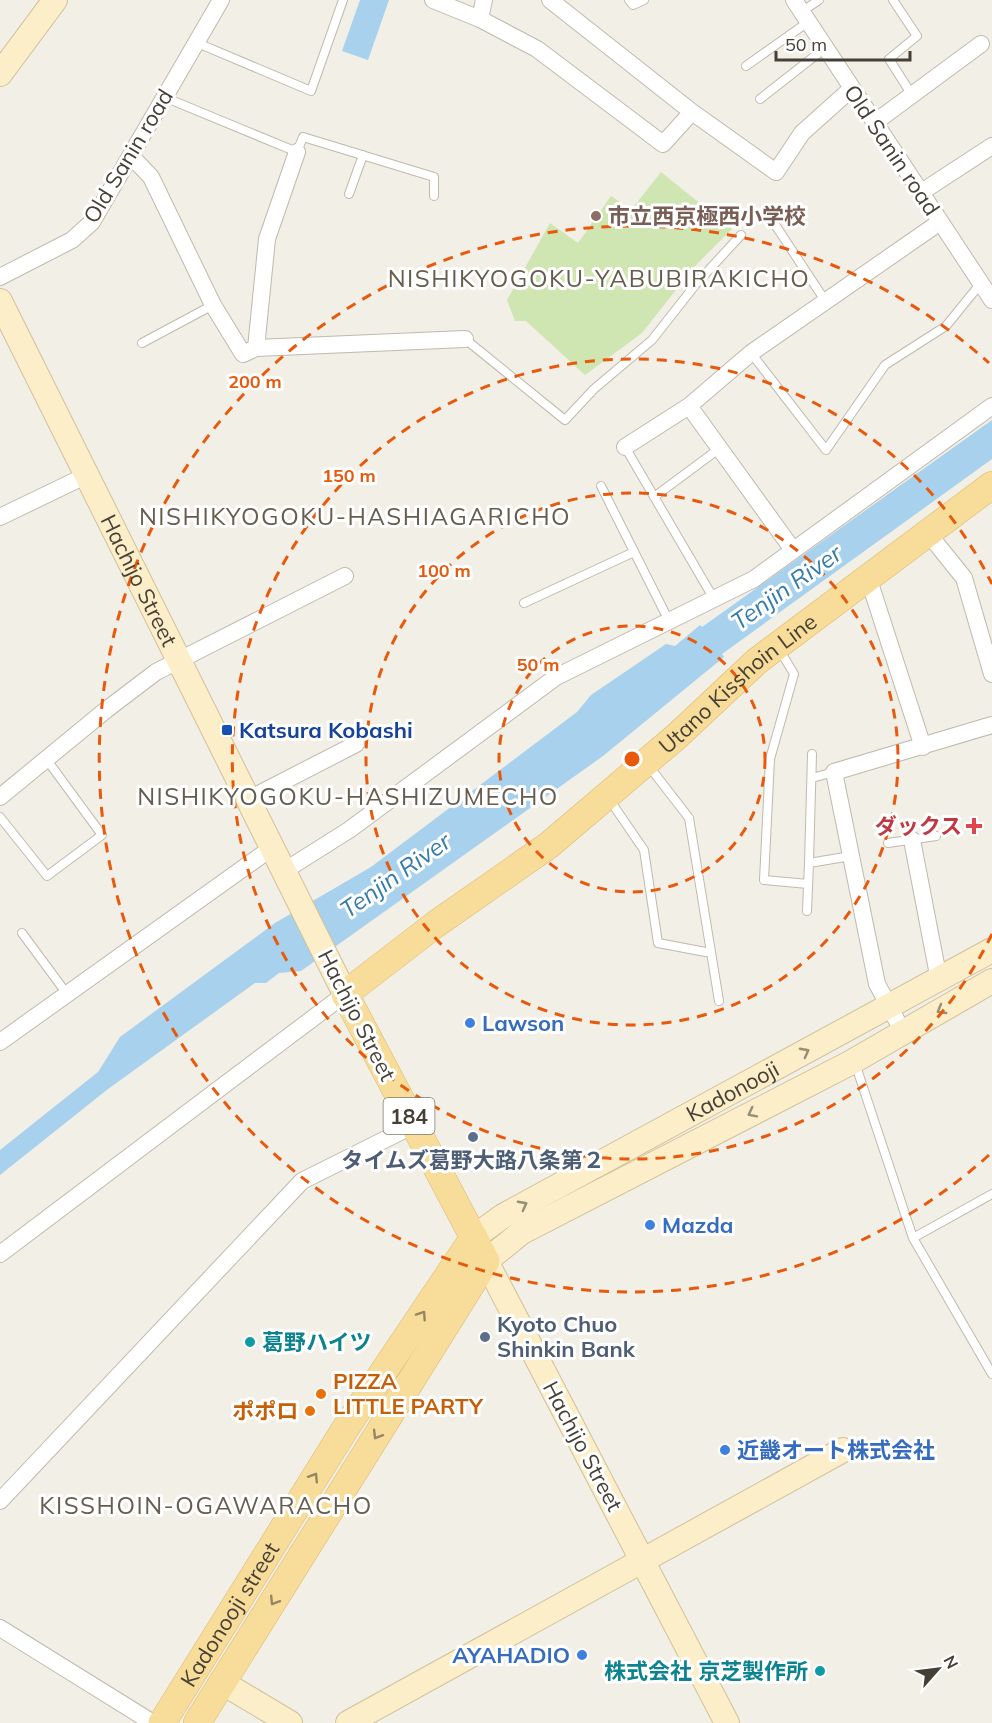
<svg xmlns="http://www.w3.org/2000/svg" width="992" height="1723" viewBox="0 0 992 1723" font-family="Mulish,'Noto Sans JP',sans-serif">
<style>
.green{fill:#cfe5b2}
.water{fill:#a7d1ec}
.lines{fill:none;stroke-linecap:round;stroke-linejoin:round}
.lane-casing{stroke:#c0b9ad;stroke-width:10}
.street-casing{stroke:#c0b9ad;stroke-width:18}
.secondary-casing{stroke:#d0c199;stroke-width:26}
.primary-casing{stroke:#ddb86b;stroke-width:28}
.lane{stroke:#fff;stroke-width:8}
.street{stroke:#fff;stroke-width:16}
.secondary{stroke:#fbeec8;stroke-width:24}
.primary{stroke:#f8dc9a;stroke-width:27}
.oneway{stroke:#978e78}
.oneway2{stroke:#968663}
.ring{fill:none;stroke:#e8590c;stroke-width:3;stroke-dasharray:10 8}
.education-dot{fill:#8d6e63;stroke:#fff;stroke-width:2}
.transit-dot{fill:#1a4fb4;stroke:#fff;stroke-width:2}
.health-dot{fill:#e0444e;stroke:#fff;stroke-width:2}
.shop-dot{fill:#3f7fe0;stroke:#fff;stroke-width:2}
.service-dot{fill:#5c6f8a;stroke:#fff;stroke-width:2}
.culture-dot{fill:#0f9aa8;stroke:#fff;stroke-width:2}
.food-dot{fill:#e8710a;stroke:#fff;stroke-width:2}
.labels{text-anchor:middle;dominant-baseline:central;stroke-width:6;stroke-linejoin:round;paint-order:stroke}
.shield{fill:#fff;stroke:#7d7972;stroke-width:1.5}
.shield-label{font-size:21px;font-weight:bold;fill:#453f36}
.street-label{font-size:22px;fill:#453f36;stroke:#fff}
.education-label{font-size:22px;font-weight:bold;fill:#785e54;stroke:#fff;text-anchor:start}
.transit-label{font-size:22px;font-weight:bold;fill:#164399;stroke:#fff;text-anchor:start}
.health-label{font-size:22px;font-weight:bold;fill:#be3a42;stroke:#fff;text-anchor:end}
.shop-label{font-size:22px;font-weight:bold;fill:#366cbe;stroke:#fff;text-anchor:start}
.service-label{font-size:22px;font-weight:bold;fill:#4e5e75;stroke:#fff}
.culture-label{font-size:22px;font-weight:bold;fill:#0d838f;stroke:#fff;text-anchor:start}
.food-label{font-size:22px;font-weight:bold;fill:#c56008;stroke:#fff;text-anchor:start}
.neighbourhood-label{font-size:24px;letter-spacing:1.5px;fill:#675d4e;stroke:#fff}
.water-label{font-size:24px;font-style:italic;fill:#367cab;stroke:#fff}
.centre{fill:#e8590c;stroke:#fff;stroke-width:3}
.ring-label{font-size:18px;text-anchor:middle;font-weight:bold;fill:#e8590c;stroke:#fff;stroke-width:6;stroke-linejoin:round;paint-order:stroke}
</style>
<rect width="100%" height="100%" fill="#f2efe7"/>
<path class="green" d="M661,172L732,229L694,267L642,333L585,375L526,321H515L507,300L550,223L578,243L611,196L631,210Z"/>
<path class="water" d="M360,0H389L368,60L342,51Z
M992,420V459L722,654L724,657L603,756L301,971L279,973L266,983H255L108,1089L0,1175V1150L98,1072L120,1037L275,923L371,867L577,712L591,695L666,644L675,646L700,625L702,627Z"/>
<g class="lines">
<g class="lane-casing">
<path id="lane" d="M629,0L633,5L644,0
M893,0L917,36L889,59L912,95
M801,12L819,0
M195,42L311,91L343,0
M746,66L808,22
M164,97L297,152L303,137L434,177V196
M760,99L825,48
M349,194L363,155
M768,214L826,302
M465,339L565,420L594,389L652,340L696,284L741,235
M142,343L213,305
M751,353L826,450L885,365L946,326L981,283
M625,447L714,599
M601,486L669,621
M654,497L720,448
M524,603L634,552
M779,649L794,674L770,759L764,880L808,884
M648,765L689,818L719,1001
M812,778L834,772
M609,799L644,850L658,943L711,953
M0,817L47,876L102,835L47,760
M888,843L936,836
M809,863L812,754
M807,911L809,863L851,856
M22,933L67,994
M855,1063L913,1238L992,1374
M913,1238L992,1194"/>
</g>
<g class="street-casing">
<path id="street" d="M433,0L480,19L537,49L663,144L692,112
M550,0L692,112L776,172L802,133L851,89
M794,0L992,300
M480,19L484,0
M874,123L981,44
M131,156L151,177L213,305L243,354L256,348L267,239L297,152
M920,193L992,146
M0,277L72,240L92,222L221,0
M256,348L465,339
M689,406L793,550
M625,447L689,406L751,353L940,222
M0,517L87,475
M927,532L964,578L992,674
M868,577L923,747
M0,797L106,710L156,672L345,576
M249,799L356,744
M912,840L939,980
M284,871L349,830L556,677L754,579L992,406
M903,1032L877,984L834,772L992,725
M0,1042L273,847
M0,1254L345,994
M0,1501L302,1181L414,1125
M0,1628L153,1723"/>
</g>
<g class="secondary-casing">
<g id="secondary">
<path d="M0,74L55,0"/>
<path id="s1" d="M0,301L345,994"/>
<path id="s2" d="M474,1237L503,1216L992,950"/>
<path d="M223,1683L290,1723"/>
<path d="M348,1723L843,1450"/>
<path d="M727,1723L486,1261L522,1232L850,1063L992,981"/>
</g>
</g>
<g class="primary-casing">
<g id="primary">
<path id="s3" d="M162,1723L345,1429L474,1237"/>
<path id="s4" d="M197,1723L486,1261L345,994L436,924L549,845L677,736L757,661L992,485"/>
</g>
</g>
<use href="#lane" class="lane"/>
<use href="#street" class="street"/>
<use href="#secondary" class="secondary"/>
<use href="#primary" class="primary"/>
</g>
<defs><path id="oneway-chevron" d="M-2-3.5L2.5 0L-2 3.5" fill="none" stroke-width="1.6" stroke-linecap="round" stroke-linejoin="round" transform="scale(1.5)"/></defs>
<g class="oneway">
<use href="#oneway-chevron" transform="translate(941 1010) rotate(150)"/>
<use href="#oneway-chevron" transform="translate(805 1052) rotate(-28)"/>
<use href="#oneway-chevron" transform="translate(752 1113) rotate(153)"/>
<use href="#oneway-chevron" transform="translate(523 1205) rotate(-28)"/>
</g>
<g class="oneway2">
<use href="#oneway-chevron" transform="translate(422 1315) rotate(-56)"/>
<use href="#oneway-chevron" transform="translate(377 1435) rotate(121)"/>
<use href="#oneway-chevron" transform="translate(314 1477) rotate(-58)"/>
<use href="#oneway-chevron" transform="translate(274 1601) rotate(122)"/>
</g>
<g class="ring">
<circle cx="632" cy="759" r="133"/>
<circle cx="632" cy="759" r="266"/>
<path d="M992 934A400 400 0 1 1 992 584"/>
<path d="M989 1155A533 533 0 1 1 989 363"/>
</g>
<circle class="education-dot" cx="596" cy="216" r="6"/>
<rect class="transit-dot" x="221" y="724" width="12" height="12" rx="3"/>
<path class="health-dot" d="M971 817h6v6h6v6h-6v6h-6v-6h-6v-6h6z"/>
<g class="shop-dot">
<circle cx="470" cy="1023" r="6"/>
<circle cx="650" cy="1225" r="6"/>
<circle cx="725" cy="1450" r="6"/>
<circle cx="582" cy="1655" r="6"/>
</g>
<g class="service-dot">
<circle cx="473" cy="1137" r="6"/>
<circle cx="485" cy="1337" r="6"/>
</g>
<g class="culture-dot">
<circle cx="250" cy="1342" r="6"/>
<circle cx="820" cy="1671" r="6"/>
</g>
<g class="food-dot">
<circle cx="321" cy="1394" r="6"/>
<circle cx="310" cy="1411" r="6"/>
</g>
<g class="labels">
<rect class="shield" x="383.5" y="1098" width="51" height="36" rx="4.5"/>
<g class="shield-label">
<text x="409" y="1116">184</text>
</g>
<g class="street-label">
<text transform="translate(892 150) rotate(56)">Old Sanin road</text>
<text transform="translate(128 156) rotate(-59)">Old Sanin road</text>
<text stroke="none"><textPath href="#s1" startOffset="312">Hachijo Street</textPath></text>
<text stroke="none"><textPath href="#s4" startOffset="1348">Utano Kisshoin Line</textPath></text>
<text transform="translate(357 1015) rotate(63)">Hachijo Street</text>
<text stroke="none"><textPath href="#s2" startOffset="297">Kadonooji</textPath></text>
<text transform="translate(583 1446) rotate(62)">Hachijo Street</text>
<text stroke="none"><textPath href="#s3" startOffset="128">Kadonooji street</textPath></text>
</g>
<g class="education-label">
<text x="608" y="216">市立西京極西小学校</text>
</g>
<g class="transit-label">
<text x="239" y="730">Katsura Kobashi</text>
</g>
<g class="health-label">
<text x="962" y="826">ダックス</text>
</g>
<g class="shop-label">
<text x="482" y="1023">Lawson</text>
<text x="662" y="1225">Mazda</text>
<text x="737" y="1450">近畿オート株式会社</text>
<text x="570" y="1655" text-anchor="end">AYAHADIO</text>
</g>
<g class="service-label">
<text x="473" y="1160">タイムズ葛野大路八条第２</text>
<text x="497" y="1324" text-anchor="start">Kyoto Chuo<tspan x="497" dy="25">Shinkin Bank</tspan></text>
</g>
<g class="culture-label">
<text x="262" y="1342">葛野ハイツ</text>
<text x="808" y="1671" text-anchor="end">株式会社 京芝製作所</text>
</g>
<g class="food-label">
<text x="333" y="1381">PIZZA<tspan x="333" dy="25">LITTLE PARTY</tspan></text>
<text x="298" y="1411" text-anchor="end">ポポロ</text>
</g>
<g class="neighbourhood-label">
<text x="599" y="278">NISHIKYOGOKU-YABUBIRAKICHO</text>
<text x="355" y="516">NISHIKYOGOKU-HASHIAGARICHO</text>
<text x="348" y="796">NISHIKYOGOKU-HASHIZUMECHO</text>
<text x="206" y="1505">KISSHOIN-OGAWARACHO</text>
</g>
<g class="water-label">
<text transform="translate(786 587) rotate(-35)">Tenjin River</text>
<text transform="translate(395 875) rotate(-35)">Tenjin River</text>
</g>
</g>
<circle cx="632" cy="759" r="9" class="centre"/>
<g class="ring-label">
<text x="255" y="388">200 m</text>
<text x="349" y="482">150 m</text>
<text x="444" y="577">100 m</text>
<text x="538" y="671">50 m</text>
</g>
<g transform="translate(938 1669) rotate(62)" stroke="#ffffff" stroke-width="4.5" paint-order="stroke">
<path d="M0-4.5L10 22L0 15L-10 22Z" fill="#453f36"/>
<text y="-9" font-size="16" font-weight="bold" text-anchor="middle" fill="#453f36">N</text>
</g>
<path d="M776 51v9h134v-9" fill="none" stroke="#453f36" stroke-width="3"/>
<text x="785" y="51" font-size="18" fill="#453f36" stroke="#ffffff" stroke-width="4.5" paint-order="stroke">50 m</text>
</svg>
